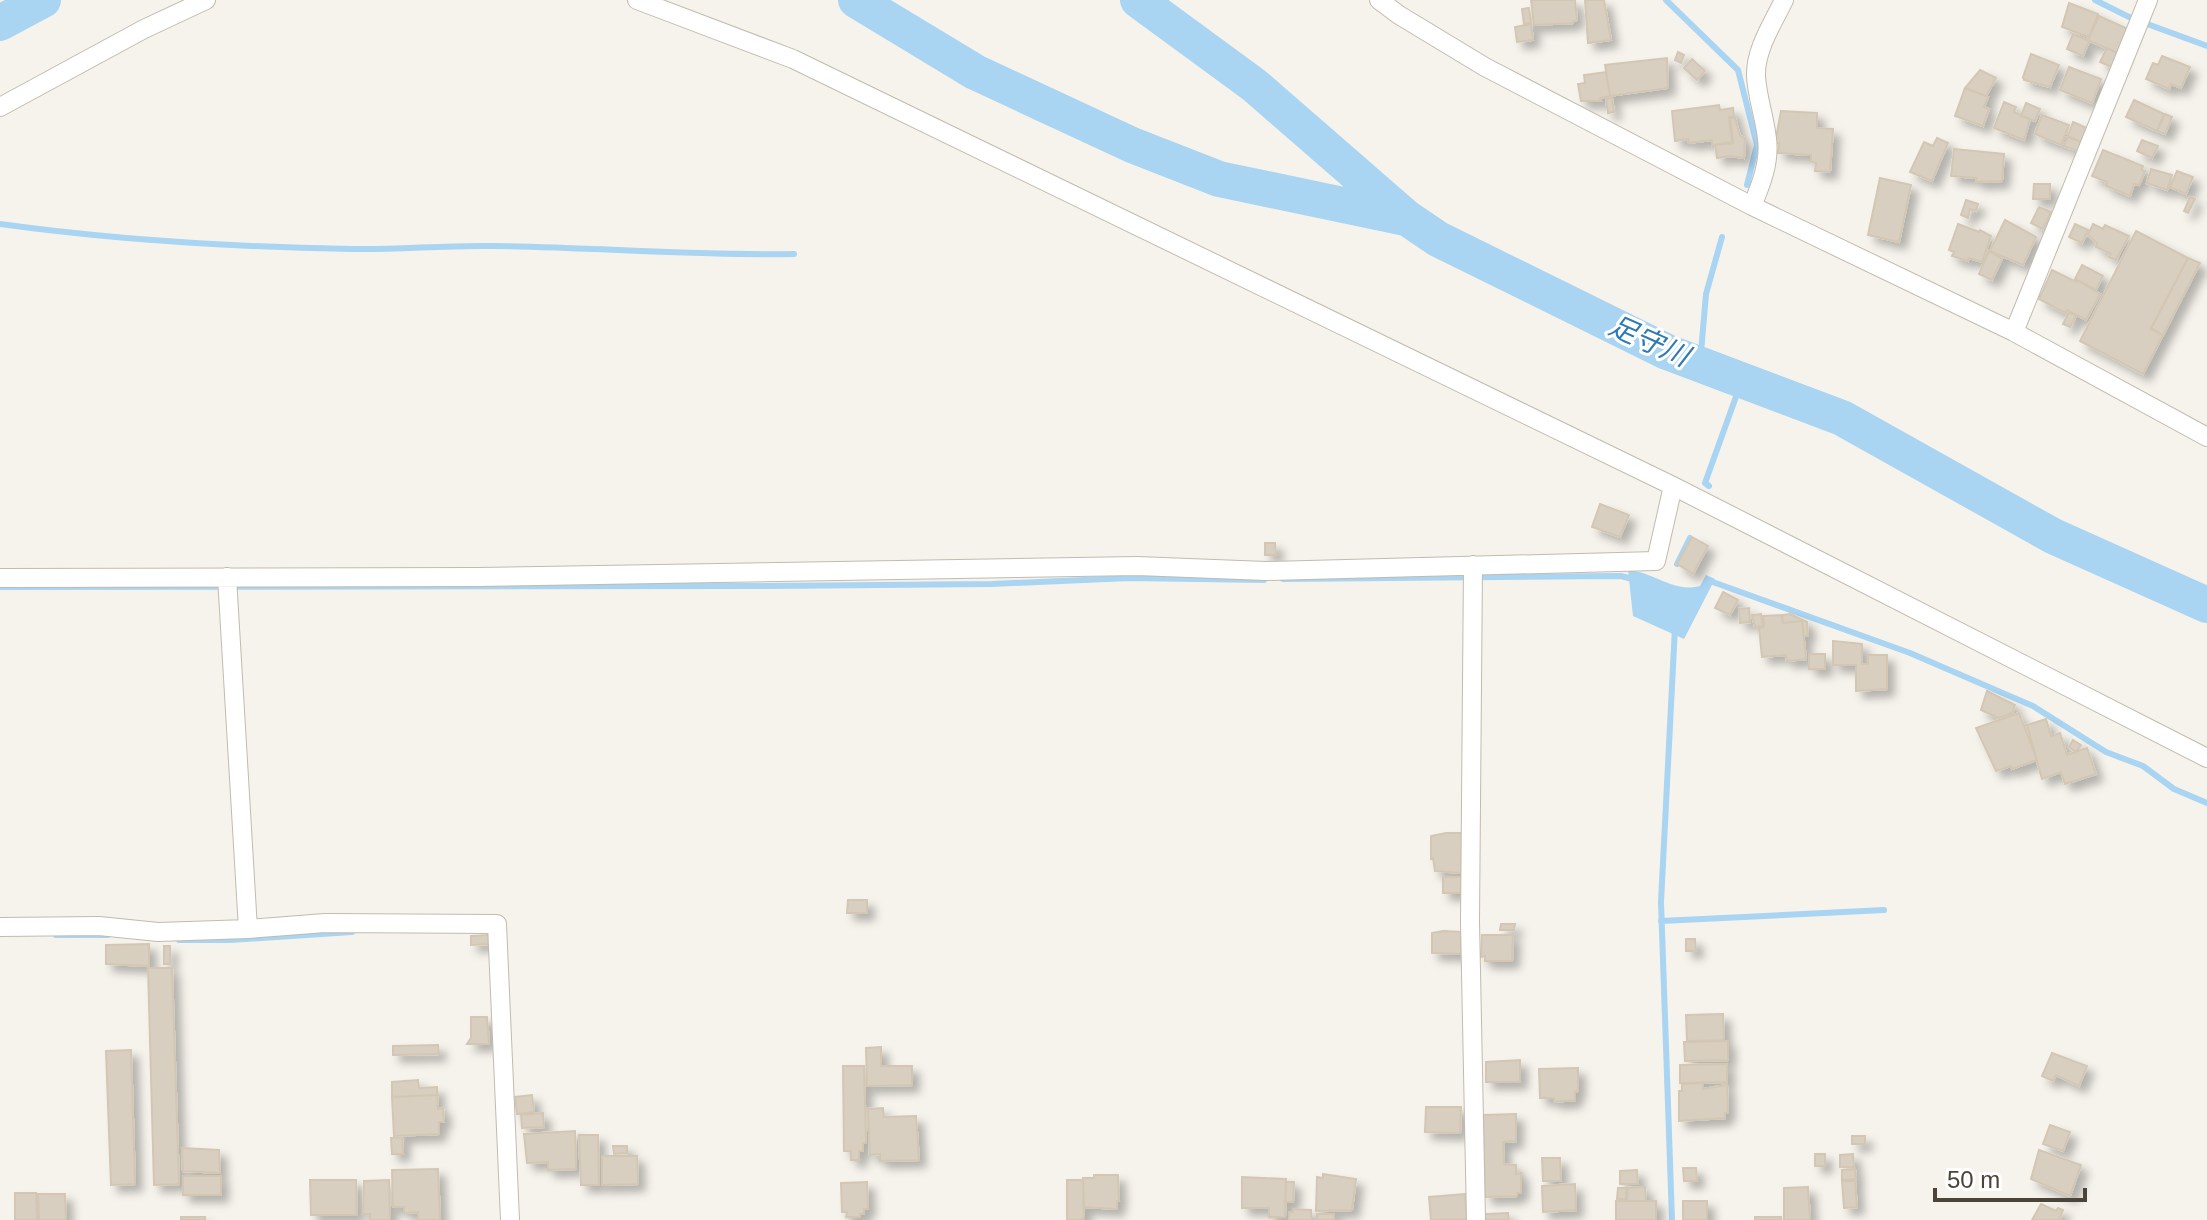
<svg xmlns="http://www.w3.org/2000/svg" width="2207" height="1220" viewBox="0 0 2207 1220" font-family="Arial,'Noto Sans JP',sans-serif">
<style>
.water{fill:#a9d4f2}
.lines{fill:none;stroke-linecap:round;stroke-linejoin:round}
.stream{stroke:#a9d4f2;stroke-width:6}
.river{stroke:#a9d4f2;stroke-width:36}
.building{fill:#d8cfc1;stroke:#d3c7b4;stroke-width:2;filter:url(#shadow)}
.minor-casing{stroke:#c2bbae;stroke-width:20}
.minor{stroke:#fff;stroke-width:18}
.labels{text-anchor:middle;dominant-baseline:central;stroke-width:6;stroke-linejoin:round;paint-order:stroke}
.water-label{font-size:28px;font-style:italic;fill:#2e7ab2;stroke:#fff}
</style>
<defs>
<filter id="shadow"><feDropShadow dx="7" dy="7" stdDeviation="4" flood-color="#0004"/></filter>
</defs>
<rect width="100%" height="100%" fill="#f6f3ec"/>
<path class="water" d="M1628,570C1657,573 1673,593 1700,586L1706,575L1715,579L1684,639L1633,616Z"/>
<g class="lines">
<path class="stream" d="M1666,0L1738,70L1757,145L1747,185
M2095,0L2131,18L2207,46
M0,224C116,240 234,247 351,249C398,250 444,245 491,246C592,247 693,256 794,254
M1700,364L1706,294L1722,237
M1709,486L1705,483L1742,380
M1677,564L1690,538
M1283,579L1621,576L1636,580
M1710,581L1910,653L2033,706L2106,752L2143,766L2174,789L2207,803
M0,587L767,586L992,584L1129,578L1264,580
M1661,921L1884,910
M56,935H108
M179,940H230L352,932
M1672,1220L1661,902L1675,627"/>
<path class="river" d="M856,0L975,72L1132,145L1219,179L1405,218
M1138,0L1254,85L1407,218L1438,239L1667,352L1842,418L2053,536L2207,605
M0,23L43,0"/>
</g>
<path class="building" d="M1531,0H1575L1577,20L1573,21V23L1534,25Z
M1585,0H1604L1611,40L1588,43Z
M2069,3L2098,14L2089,37L2062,27Z
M1529,8L1531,23L1524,24L1522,9Z
M2099,16L2128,29L2117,53L2088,40Z
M1531,24L1533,40L1517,42L1515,27Z
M2073,34L2089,41L2083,56L2067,49Z
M2107,48L2120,54L2114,68L2100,62Z
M1678,52L1684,55L1681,63L1675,60Z
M2031,54L2059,65L2050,87L2024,80L2023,77Z
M2162,56L2190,67L2181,88L2171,84L2169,89L2146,79L2153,63L2158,65Z
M1667,58L1668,88L1610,96L1605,65Z
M1692,59L1705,71L1697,80L1684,68Z
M2069,67L2101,79L2092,103L2060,90Z
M1980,70L1996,78L1986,96L1965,88Z
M1606,72L1610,96L1600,98L1601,101H1581L1578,84L1585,83L1584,75Z
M1965,88L1988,97L1984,107L1989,109L1983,126L1955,116Z
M1612,98L1614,112L1608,113L1606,99Z
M2134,100L2164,114L2157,131L2126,117Z
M2004,102L2016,107L2014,112L2030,119L2024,140L1994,128Z
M2026,103L2040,109L2035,121L2021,116Z
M1719,105L1720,110L1733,108L1734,117H1729L1732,142L1712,145V140L1689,143L1688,139L1675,141L1672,111Z
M1781,111L1817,113V128L1833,129L1830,172L1815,171L1816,163L1811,162V155L1778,153L1779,143H1775Z
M2165,114L2172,117L2165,134L2157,131Z
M2042,115L2069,125L2061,145L2035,134Z
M1730,118H1735L1740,136L1745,138L1744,158L1731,156L1717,158L1715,145L1733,143Z
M2073,122L2089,129L2083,143L2068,136Z
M2068,137L2083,143L2080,152L2064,146Z
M1937,138L1948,143L1932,181L1910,172L1924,142L1933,146Z
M2142,140L2158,146L2152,158L2137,151Z
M1954,149L2004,154L2002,181L1976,182L1977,178L1951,176Z
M2103,150L2143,166L2142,170L2145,171L2139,185L2134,184L2130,196L2106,186L2107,182L2092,176Z
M2151,169L2172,175L2167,190L2147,183Z
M2177,171L2193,177L2186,194L2170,187Z
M1880,178L1911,185L1899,242L1868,235Z
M2034,184H2050V199H2033Z
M2190,197L2195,199L2188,213L2184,211Z
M1966,200L1978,204L1976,211L1970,209L1968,218L1961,215Z
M2039,207L2051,212L2043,229L2031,223Z
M2005,220L2036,237L2023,265L1990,251Z
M1958,224L1979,232L1980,230L1991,236L1982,262L1969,258L1968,261L1952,256L1954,252L1949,250Z
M2075,224L2088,230L2082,243L2069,237Z
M2093,224L2103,229L2105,225L2129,236L2116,260L2109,257L2111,254L2096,247L2097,243L2088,235Z
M2136,231L2188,258L2151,329L2163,335L2143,374L2080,341Z
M1989,251L2002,259L1992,280L1979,274Z
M2188,258L2200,263L2163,335L2151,328Z
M2082,265L2103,276L2096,290L2075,279Z
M2052,270L2076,282L2077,280L2100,294L2086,320L2067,310L2065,313L2039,299Z
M2069,312L2076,316L2070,327L2063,324Z
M1600,504L1629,515L1620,537L1592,527Z
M1692,537L1708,546L1693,574L1677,564Z
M1265,543H1275L1276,555H1265Z
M1723,592L1738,600L1730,615L1715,608Z
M1749,608L1750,622L1740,623L1739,609Z
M1761,614L1763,626L1755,627L1752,615Z
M1790,614L1807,622L1808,636H1804L1802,621L1783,623L1782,615Z
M1781,615L1783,623L1802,621L1806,659L1787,661L1786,655L1762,657L1759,628L1764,627L1763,616Z
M1833,641L1862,644V664H1868V655H1887V689L1856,691V665H1833Z
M1809,654H1825V669H1809Z
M1987,691L2015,705L2012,713L1998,718L1981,710Z
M2019,713L2037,760L2012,769L2011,766L1996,771L1976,728Z
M2046,719L2051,736L2060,733L2067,755L2087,748L2096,774L2065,784L2061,772L2042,779L2027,725Z
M2073,740L2081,745L2076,752L2069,747Z
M1446,833H1463L1462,873L1435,871L1433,858L1431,859V836Z
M1443,877H1461V893H1443Z
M848,900H867V913H847Z
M1501,924H1515L1514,930H1500Z
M1443,931L1461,932V954L1432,953V933Z
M489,935L488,944L471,945V936Z
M1482,935H1513L1512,961H1485V956L1481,957Z
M1686,939H1695L1696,951H1686Z
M149,944V966L106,964V945Z
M164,946H170V964H164Z
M148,968H172L179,1184L154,1185Z
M1723,1014L1724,1040L1687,1041L1686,1015Z
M471,1017H487L489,1044H467L471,1038Z
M1728,1041V1060L1685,1061L1684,1042Z
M438,1045L439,1054L393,1055V1046Z
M881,1047V1066H912V1085L867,1086L866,1048Z
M131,1050L135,1184L111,1185L106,1051Z
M2052,1053L2087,1066L2079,1086L2056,1075L2053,1081L2042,1076Z
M1520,1060V1082H1486V1062Z
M1727,1064V1082L1680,1083V1065Z
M843,1066H864L866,1143H863V1151H859V1160H851V1151H844Z
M1578,1068V1091L1575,1092V1100L1554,1102V1098H1540L1539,1069Z
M418,1080L419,1088L437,1087V1095L392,1097V1082Z
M1703,1083V1089L1727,1085L1728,1113H1725V1118L1679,1121V1091H1682V1084Z
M437,1095L438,1109L443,1108L444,1122H439V1134L394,1136L392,1097Z
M532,1095L534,1112L517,1114L515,1097Z
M1426,1107H1461L1460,1133L1425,1132Z
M883,1108L884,1117L916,1116L919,1160L880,1161V1154L870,1155L868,1109Z
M543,1113L544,1127L522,1128L521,1115Z
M1516,1114V1141L1503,1142L1504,1164L1516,1165V1174L1521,1173V1193H1517V1196L1485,1197L1483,1115Z
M2050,1125L2070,1132L2063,1151L2043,1144Z
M575,1131L576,1169L548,1170V1162L527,1163L524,1134Z
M579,1135H598L599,1185H581Z
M1852,1136H1865V1144H1852Z
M402,1137L403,1154H392L391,1138Z
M613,1146H627V1153L614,1154Z
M182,1148L219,1150L220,1173L183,1171Z
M2039,1150L2081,1165L2070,1196L2031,1179Z
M1815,1154H1825V1166H1815Z
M1853,1154L1854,1167H1840V1155Z
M602,1156H637L638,1184L602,1185Z
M1542,1158H1560L1561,1181H1543Z
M1683,1168H1696L1697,1181H1684Z
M438,1169L440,1220H418V1212L404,1213V1207H393L392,1170Z
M1855,1169L1856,1179L1842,1180V1170Z
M1637,1170L1638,1184H1620V1171Z
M1323,1174L1356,1179L1352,1210L1316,1211L1317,1177L1323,1178Z
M1094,1175H1118L1119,1201H1117V1209L1084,1207L1083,1178H1094Z
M183,1176H221V1195H183Z
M1242,1177L1286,1179L1285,1217H1269V1208H1242Z
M310,1180H356L357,1215H311Z
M389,1180L390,1220H370V1214H363L364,1181Z
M1067,1180H1081L1083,1183L1084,1218L1080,1220H1067Z
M1842,1181H1855L1857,1207L1844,1208Z
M867,1182L868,1209H864V1214H860V1217H846L847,1212H842L841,1183Z
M1286,1182H1294L1293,1202H1285Z
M1575,1184L1576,1210L1543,1212L1542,1186Z
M1645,1187L1646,1201H1627L1628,1188Z
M1808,1187L1810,1220H1784V1188Z
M1618,1188H1626V1199H1617Z
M15,1193H36L37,1220H15Z
M38,1194H65L66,1220H39Z
M1465,1194L1467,1219L1431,1220L1429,1197Z
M1616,1201H1656V1220H1616Z
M1683,1201H1707V1220H1683Z
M2041,1204L2056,1211L2058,1208L2063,1210L2059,1220H2032Z
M1293,1209L1311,1210V1220H1289V1212H1293Z
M1508,1213L1509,1220H1485V1214Z
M1317,1214H1334V1220H1317Z
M181,1217H205V1220H181Z
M1755,1217H1781V1220H1755Z"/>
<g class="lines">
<g class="minor-casing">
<path id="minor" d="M637,0L793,59L1673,486L2207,758
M1379,0L1399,15L1485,67L1752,206L2014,332L2207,437
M0,107L144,29L206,0
M1752,206C1761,185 1770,162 1767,139C1765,118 1757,97 1756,76C1755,50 1773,23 1784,0
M2014,332L2148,0
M1473,565L1470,922L1476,1220
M227,577L248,929L325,923L497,924L510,1220
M0,578L479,577L1137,566L1266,571L1656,561L1673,486
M0,927L99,926L158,932L248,929"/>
</g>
<use href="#minor" class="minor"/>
</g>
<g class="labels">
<g class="water-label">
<text transform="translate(1649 341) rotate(24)">足守川</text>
</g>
</g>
<path d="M1935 1188v12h150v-12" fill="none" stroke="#4b4439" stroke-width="4"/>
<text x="1947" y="1188" font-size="24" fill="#4b4439" stroke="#ffffff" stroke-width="6" paint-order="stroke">50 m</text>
</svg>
